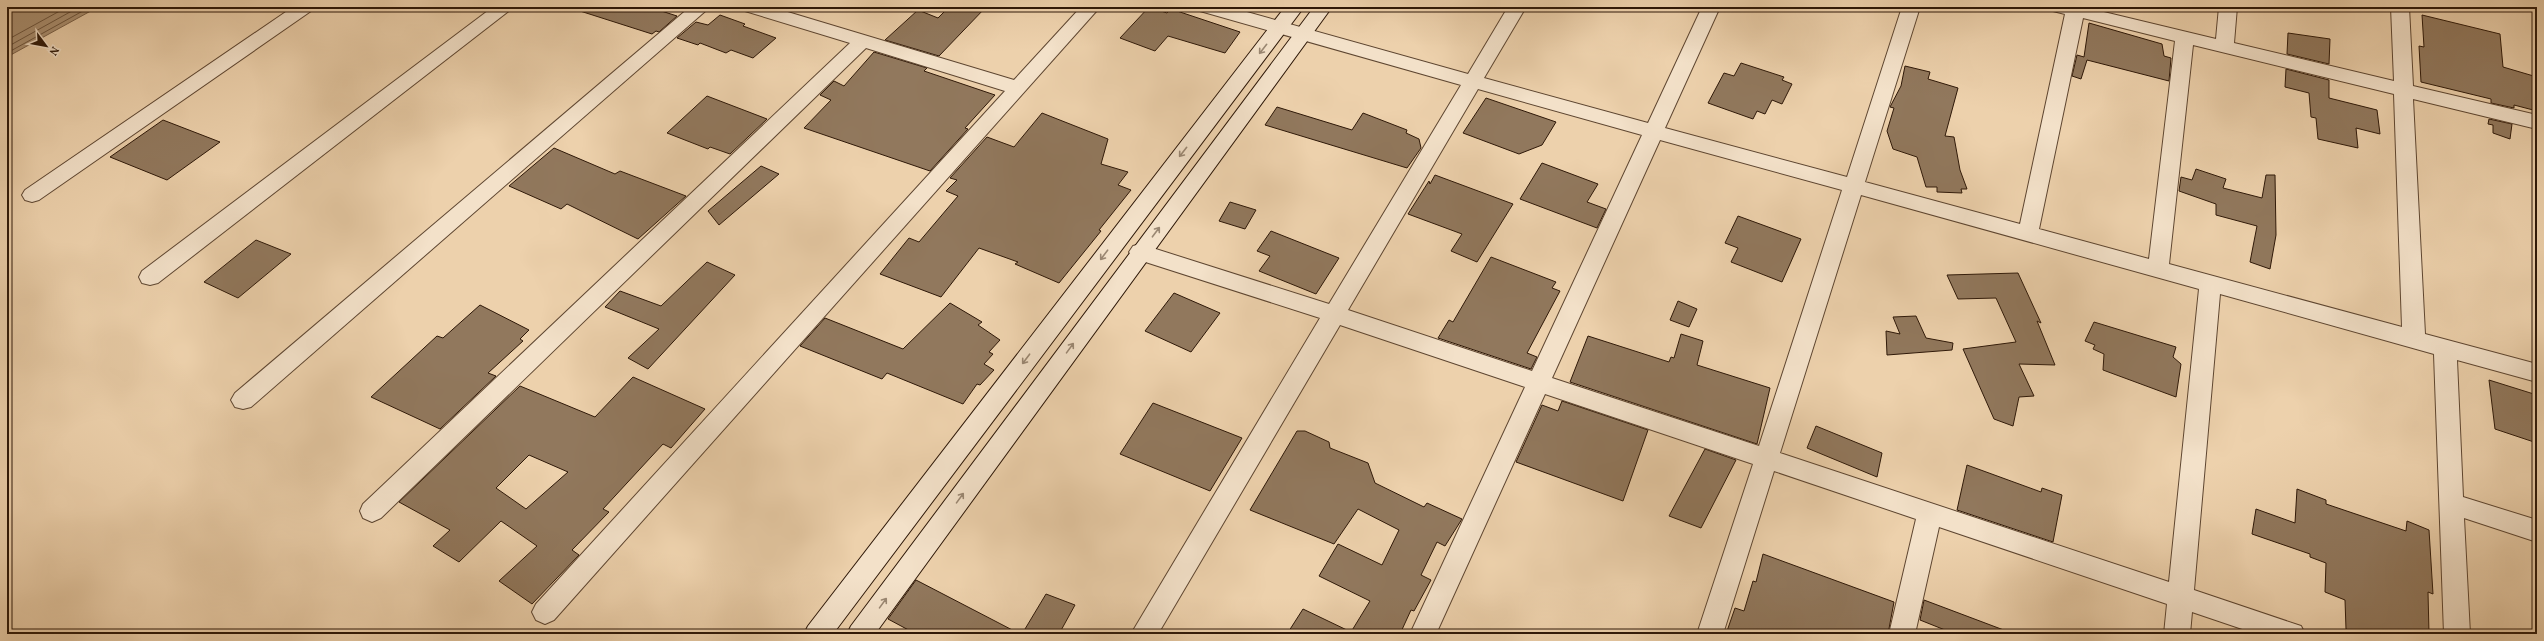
<svg xmlns="http://www.w3.org/2000/svg" width="2544" height="641" viewBox="0 0 2544 641" font-family="Vollkorn,serif">
<style>
.water{fill:#ac9274;stroke:#7a6149}
.lines{fill:none;stroke-linecap:round;stroke-linejoin:round}
.shore{stroke:#6d553e;stroke-width:1}
.building{fill:#91785d;stroke:#2e1808;fill-rule:evenodd}
.street-casing{stroke:#5e4631;stroke-width:2}
.secondary-casing{stroke:#2e1808;stroke-width:2}
.street{fill:#f3e1c9;fill-rule:evenodd}
.secondary{fill:#f3e1c9;fill-rule:evenodd}
.oneway{stroke:#9a8772}
</style>
<rect width="100%" height="100%" fill="#edd1ac"/>
<filter id="stains"><feTurbulence type="fractalNoise" baseFrequency=".005" numOctaves="4"/><feColorMatrix values="0 0 0 0 .2 0 0 0 0 .09 0 0 0 0 .02 0 0 0 .5 -.17"/></filter>
<radialGradient id="worn" r=".72"><stop offset=".6" stop-color="#630" stop-opacity="0"/><stop offset="1" stop-color="#630" stop-opacity=".3"/></radialGradient>
<path class="water" d="M7,7H98L7,57Z"/>
<g class="lines">
<path class="shore" d="M7,40L67,7
M7,47L79,7
M7,53L90,7"/>
</g>
<path class="building" d="M580,7H649L677,16L659,32L656,31L652,34L580,11Z
M949,7H986L939,56L885,40L918,10L938,18Z
M1149,7L1167,13L1171,9L1240,32L1225,53L1168,36L1155,51L1120,38Z
M720,15L745,24L743,26L776,38L753,58L731,50L726,53L700,43L698,45L677,38L696,22L708,25Z
M2422,15L2500,34L2503,67L2537,77V111L2514,105V108L2491,103V99L2421,82L2419,46L2424,47Z
M2089,23L2162,44L2164,56L2171,58L2169,81L2087,60L2081,79L2072,76L2077,55L2084,57Z
M2288,33L2330,39L2329,64L2287,54Z
M874,52L927,68L924,71L995,95L965,128L968,129L930,171L804,128L831,100L820,95L834,81L844,86Z
M1741,63L1784,77L1782,80L1792,84L1782,104L1772,100L1765,114L1757,111L1753,119L1708,103L1724,73L1734,76Z
M1905,66L1930,72L1928,79L1958,88L1945,136L1954,137L1960,170L1967,189H1961L1962,193L1937,192V187H1926L1917,157L1893,149L1887,131L1894,108L1890,107L1901,86Z
M2286,69L2329,80V98L2377,110L2380,134L2356,128L2358,148L2318,139L2316,118L2311,117L2309,93L2285,87Z
M707,96L767,119L730,154L710,147L708,149L667,133Z
M1486,98L1556,122L1542,145L1519,154L1463,133Z
M1277,107L1352,130L1363,113L1407,130L1406,133L1419,139L1421,148L1407,168L1265,125Z
M1042,113L1108,139L1101,164L1128,172L1118,185L1131,190L1099,230L1101,231L1059,283L1015,264L1018,262L979,248L941,297L880,274L909,238L919,242L958,196L946,191L957,180L950,178L987,137L1014,147Z
M2489,119L2512,124L2510,139L2493,133V125L2488,124Z
M163,120L220,142L167,180L110,157Z
M554,148L615,174L620,171L686,196L638,239L567,204L561,209L509,186Z
M1542,163L1598,184L1587,202L1606,209L1597,228L1520,199Z
M761,166L779,174L719,225L708,211Z
M2196,169L2226,179L2223,188L2262,198L2266,175H2275L2276,235L2270,269L2250,262L2257,226L2216,215V204L2179,191L2181,177L2192,180Z
M1435,175L1513,204L1477,262L1451,251L1462,234L1408,214L1429,181L1430,184Z
M1230,202L1256,210L1245,229L1219,221Z
M1738,216L1801,239L1782,282L1731,262L1738,248L1725,243Z
M1271,231L1339,258L1316,294L1259,271L1270,256L1257,251Z
M256,240L291,254L238,298L204,282Z
M1491,257L1556,282L1552,288L1560,291L1527,353L1537,357L1531,369L1438,338L1449,320L1453,322Z
M707,262L735,275L648,369L628,358L659,329L605,307L620,291L661,306Z
M2018,273L2041,323L2037,321L2055,365L2019,364L2034,396L2019,397L2013,426L1994,419L1963,349L2016,342L1996,298L1958,299L1947,275Z
M1174,293L1220,313L1191,352L1145,331Z
M1678,301L1697,309L1689,327L1670,320Z
M950,303L982,322L978,325L1000,340L989,352L993,354L984,364L994,370L980,385L977,384L963,404L887,373L882,379L800,346L825,318L903,349Z
M480,305L529,330L520,339L523,341L488,373L496,376L440,429L371,397L437,336L443,338Z
M1916,316L1926,338L1953,343L1952,350L1887,355L1886,331L1900,334L1893,317Z
M2094,322L2176,347L2173,357L2181,364L2176,397L2103,370L2104,354L2093,349L2095,345L2085,341Z
M1681,334L1703,341L1697,365L1770,388L1757,444L1570,382L1588,336L1669,362L1671,357L1674,358Z
M633,377L705,409L671,448L663,444L603,509L609,512L572,550L579,555L532,604L499,581L537,546L501,521L459,562L433,546L450,530L399,502L520,386L595,417ZM529,455L568,472L526,509L496,488Z
M2489,380L2537,395V443L2495,429Z
M1562,401L1648,430L1623,501L1516,462L1542,405L1558,411Z
M1153,403L1242,438L1210,491L1120,454Z
M1816,426L1882,453L1877,477L1807,448Z
M1297,431H1305L1329,442L1330,448L1368,463L1375,483L1424,507L1427,503L1462,519L1445,546L1437,542L1421,575L1431,580L1414,611L1411,610L1400,634H1287L1303,609L1351,632L1370,601L1319,576L1338,544L1382,565L1399,530L1358,509L1334,544L1250,510Z
M1705,449L1736,460L1701,528L1669,516Z
M1967,465L2041,492L2042,488L2062,495L2053,542L1957,510Z
M2297,489L2326,500V504L2406,531L2407,521L2429,530L2433,594L2428,592L2429,634H2359L2346,629L2345,600L2325,592L2326,563L2310,557V554L2252,534L2256,509L2295,523Z
M1763,554L1894,602L1888,634H1726L1735,608L1744,611L1753,581L1756,582Z
M916,580L1020,634H916L888,619Z
M1046,594L1075,605L1059,634H1022Z
M1924,600L2009,632L2008,634H1955L1920,620Z"/>
<g class="lines">
<g class="street-casing">
<path id="street" d="M293,7H314L311,11L39,200L32,202L25,200L22,195L25,190Z
M493,7H514L158,283L150,285L142,283L139,277L142,271Z
M690,7H710L251,407L243,409L235,407L231,400L235,393Z
M742,7H771L1014,80L1081,7H1100L554,620L545,624L536,620L532,612L536,604L1005,91L866,48L381,518L372,522L363,518L360,511L363,504L850,43L745,11Z
M1197,7H1229L1468,74L1508,7H1526L1484,78L1648,123L1702,7H1720L1665,128L1847,177L1902,7H1920L1865,182L2020,224L2065,14L2053,11L2050,7H2083L2216,39L2219,7H2237L2234,43L2394,81L2391,7H2409L2413,86L2537,115V129L2413,99L2425,334L2537,364V382L2457,360L2463,497L2537,520V542L2464,518L2470,634H2444L2434,354L2220,294L2194,590L2301,626L2305,634H2257L2192,612L2190,634H2164L2167,604L1939,527L1915,634H1889L1916,519L1774,471L1723,634H1697L1753,464L1545,394L1436,634H1410L1525,387L1340,325L1158,634H1131L1320,318L1133,258L1129,252L1133,246L1140,244L1329,304L1461,85L1200,11ZM2083,18L2175,41L2149,259L2039,229ZM2193,45L2394,94L2402,327L2169,264ZM1478,89L1642,135L1532,371L1348,310ZM1660,140L1842,190L1759,446L1552,378ZM1861,195L2199,289L2169,582L1780,453Z"/>
</g>
<g class="secondary-casing">
<path id="secondary" d="M1285,7H1304L833,634H804L808,626Z
M1314,7H1332L875,634H847L851,626Z"/>
</g>
<use href="#street" class="street"/>
<use href="#secondary" class="secondary"/>
</g>
<defs><path id="oneway-shaft" d="M-6 0H5M1.5-3L5.5 0L1.5 3" fill="none" stroke-width="1.6" stroke-linecap="round" stroke-linejoin="round"/></defs>
<g class="oneway">
<use href="#oneway-shaft" transform="translate(1263 49) rotate(128)"/>
<use href="#oneway-shaft" transform="translate(1183 152) rotate(128)"/>
<use href="#oneway-shaft" transform="translate(1156 232) rotate(-53)"/>
<use href="#oneway-shaft" transform="translate(1104 255) rotate(127)"/>
<use href="#oneway-shaft" transform="translate(1070 348) rotate(-54)"/>
<use href="#oneway-shaft" transform="translate(1026 359) rotate(127)"/>
<use href="#oneway-shaft" transform="translate(960 498) rotate(-54)"/>
<use href="#oneway-shaft" transform="translate(883 603) rotate(-54)"/>
</g>
<rect width="2544" height="641" fill="none" stroke="#edd1ac" stroke-width="24"/>
<rect x="8" y="8" width="2528" height="625" fill="none" stroke="#2e1808" stroke-width="2"/>
<rect x="12" y="12" width="2520" height="617" fill="none" stroke="#2e1808"/>
<g transform="translate(46 46) rotate(122)" stroke="#f3e1c9" stroke-width="3" paint-order="stroke">
<path d="M0-3L7 15L0 10L-7 15Z" fill="#2e1808"/>
<text y="-6" font-size="11" font-weight="bold" text-anchor="middle" fill="#2e1808">N</text>
</g>
<rect width="100%" height="100%" filter="url(#stains)"/>
<rect width="100%" height="100%" fill="url(#worn)"/>
</svg>
